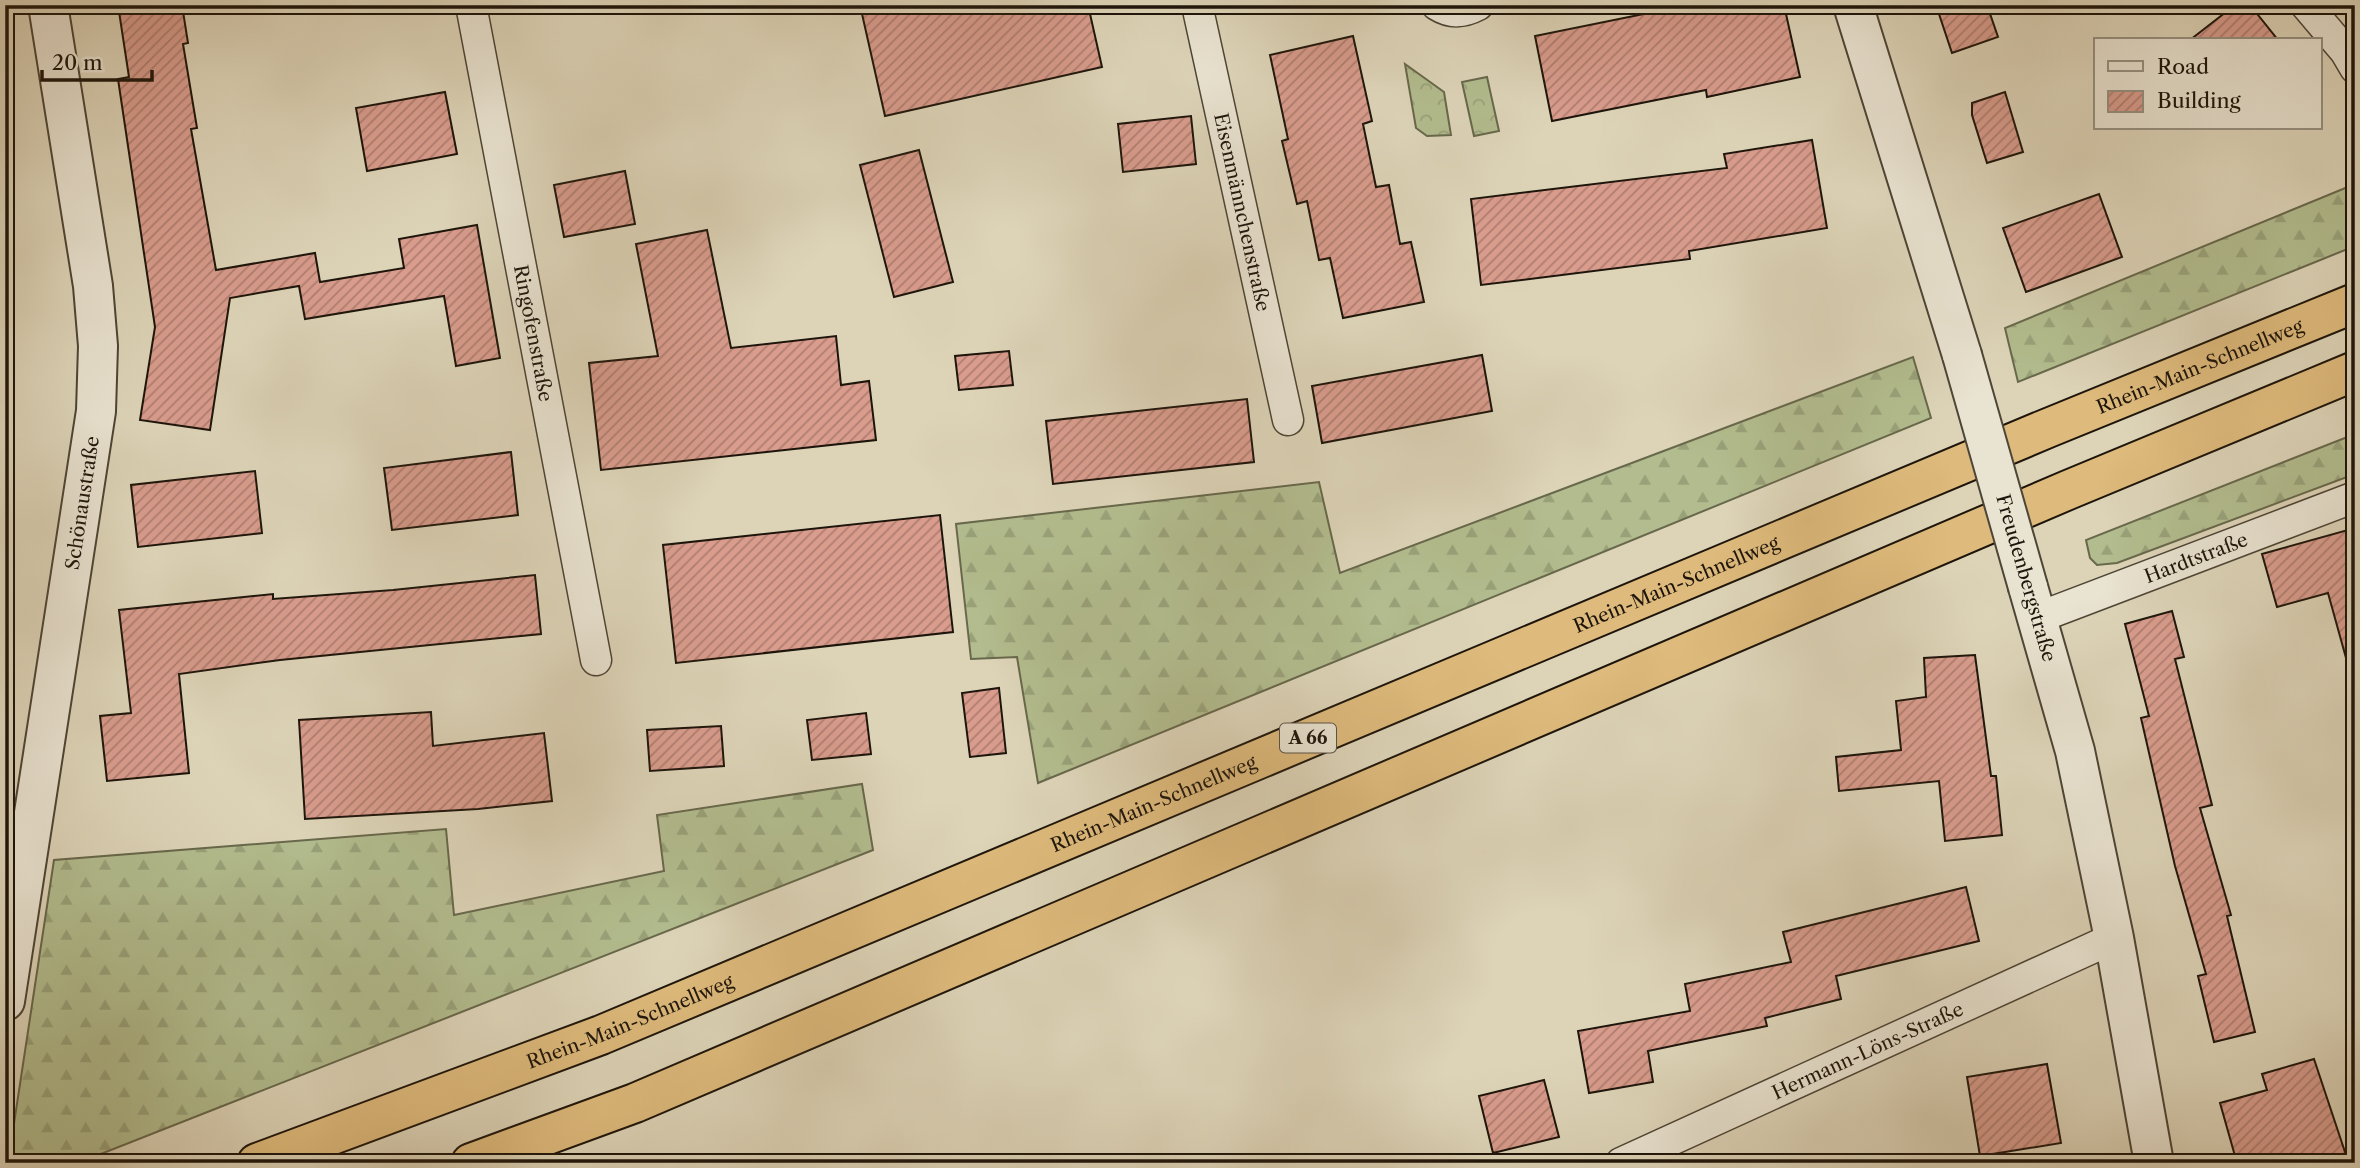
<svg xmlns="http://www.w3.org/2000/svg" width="2360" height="1168" viewBox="0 0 2360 1168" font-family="'Libre Caslon Text',serif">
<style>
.forest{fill:url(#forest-firs);stroke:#68684c;stroke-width:2}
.park{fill:url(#park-crowns);stroke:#68684c;stroke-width:2}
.building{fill:url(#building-hatch);stroke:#1d150b;stroke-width:2}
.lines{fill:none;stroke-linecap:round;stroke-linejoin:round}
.minor-casing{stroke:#4d4536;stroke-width:33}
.tertiary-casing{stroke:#4d4536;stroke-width:42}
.motorway-casing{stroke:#1d150b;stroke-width:42}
.minor{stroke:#e9e3d1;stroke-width:30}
.tertiary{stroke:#e9e3d1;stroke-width:38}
.motorway{stroke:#deba7c;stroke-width:38}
.tertiary-bridge-casing{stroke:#4d4536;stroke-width:42;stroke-linecap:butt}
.tertiary-bridge{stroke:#e9e3d1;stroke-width:38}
.labels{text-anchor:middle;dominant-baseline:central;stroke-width:6;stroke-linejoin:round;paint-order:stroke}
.shield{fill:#e9e3d1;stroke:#5a5346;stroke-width:2}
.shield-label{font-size:18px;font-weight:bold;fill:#1d150b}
.street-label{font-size:19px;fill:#1d150b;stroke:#e9e3d1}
</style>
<defs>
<pattern id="forest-firs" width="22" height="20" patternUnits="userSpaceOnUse" patternTransform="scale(1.75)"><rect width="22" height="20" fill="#b2bc8e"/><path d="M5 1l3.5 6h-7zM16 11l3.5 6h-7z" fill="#99a179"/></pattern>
<pattern id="park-crowns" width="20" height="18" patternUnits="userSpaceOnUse" patternTransform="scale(1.75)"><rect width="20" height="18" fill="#b2bc8e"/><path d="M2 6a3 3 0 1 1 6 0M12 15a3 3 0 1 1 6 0" fill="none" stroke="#99a179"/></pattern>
<pattern id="building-hatch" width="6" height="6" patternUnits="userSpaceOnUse" patternTransform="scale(1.75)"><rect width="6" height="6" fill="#d99c8d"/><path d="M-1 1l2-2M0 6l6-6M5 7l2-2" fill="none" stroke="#af7e71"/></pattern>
</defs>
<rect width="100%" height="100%" fill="#ddd4b8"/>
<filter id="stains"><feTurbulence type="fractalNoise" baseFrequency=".00286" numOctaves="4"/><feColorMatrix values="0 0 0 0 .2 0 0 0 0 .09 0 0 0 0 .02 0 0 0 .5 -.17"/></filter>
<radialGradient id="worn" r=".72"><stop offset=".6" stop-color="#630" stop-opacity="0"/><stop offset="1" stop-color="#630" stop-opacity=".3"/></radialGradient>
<path class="forest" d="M2355,184V246L2018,382L2005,328Z
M1913,357L1931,418L1038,783L1017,657L971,659L956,524L1319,482L1340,573Z
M2355,434V474L2117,563L2097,565L2090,558L2086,540Z
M862,784L873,850L78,1163H8L54,860L446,829L454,915L664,871L657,815Z"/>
<path class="park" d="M1405,64L1444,92L1451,135L1427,136L1416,128Z
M1487,77L1499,131L1474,136L1462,82Z"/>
<path class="building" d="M118,5H182L188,43L183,44L197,128L191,129L216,270L315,253L320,282L404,268L399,239L477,225L500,358L456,366L444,296L305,319L299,286L230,298L210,430L140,420L155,327L118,79L129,77Z
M860,5H1088L1102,67L885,116Z
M1688,5H1784L1800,77L1707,97L1706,90L1552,121L1535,36Z
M1936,5H1987L1998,37L1952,53Z
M2235,5H2250L2278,40H2190Z
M1353,36L1372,121L1363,124L1376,187L1389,185L1400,244L1411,242L1424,302L1343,318L1330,258L1319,260L1307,201L1297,204L1282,141L1288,139L1270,55Z
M445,92L457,154L367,171L356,108Z
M2005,92L2023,152L1987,163L1972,115V103Z
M1191,116L1196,164L1123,172L1118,124Z
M1812,140L1827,228L1689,251L1690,259L1481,285L1471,199L1727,168L1724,154Z
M919,150L953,282L894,297L860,165Z
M625,171L635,224L564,237L554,185Z
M2099,194L2122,257L2026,292L2003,228Z
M707,230L731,348L836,336L841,385L869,381L876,440L601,470L589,363L658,356L636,244Z
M1009,351L1013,385L959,390L955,356Z
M1482,355L1492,411L1322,443L1312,386Z
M1247,399L1254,462L1053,484L1046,421Z
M511,452L518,515L392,530L384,468Z
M255,471L262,533L138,547L131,485Z
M940,515L953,632L676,663L663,545Z
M2355,528V657L2346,658L2328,593L2277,607L2262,554Z
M535,575L541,634L280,660L179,674L189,773L107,781L100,716L131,713L119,610L273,594V599L393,590Z
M2172,611L2184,657L2175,659L2212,805L2200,808L2231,915L2227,916L2255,1032L2214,1042L2198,976L2206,974L2175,866L2141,718L2149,716L2125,624Z
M1975,655L1991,776H1996L2002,835L1945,841L1939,781L1839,791L1836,757L1901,750L1896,701L1926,697L1924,658Z
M999,688L1006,753L970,757L962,693Z
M431,712L433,746L544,733L552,801L478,809L305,819L299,720Z
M866,713L871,754L812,760L807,720Z
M721,726L724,766L650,771L647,730Z
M1966,887L1979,941L1836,976L1841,999L1765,1018L1767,1026L1648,1051L1653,1082L1589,1093L1578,1031L1690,1011L1685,984L1791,962L1783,932Z
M2314,1059L2346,1155L2319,1163H2237L2220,1103L2267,1090L2262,1074Z
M2047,1064L2061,1143L1980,1156L1967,1077Z
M1544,1080L1559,1137L1493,1153L1479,1096Z"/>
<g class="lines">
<g class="minor-casing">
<g id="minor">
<path id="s1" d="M471,5L596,660"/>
<path id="s2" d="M1197,5L1288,420"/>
<path d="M1437,5C1451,14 1463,13 1478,5"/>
<path d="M2306,5L2345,51L2355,68"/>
<path id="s3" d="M2037,618L2355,497"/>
<path id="s4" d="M1621,1163L2114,938"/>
</g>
</g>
<g class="tertiary-casing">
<g id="tertiary">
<path d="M1853,5L1962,355"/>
<path d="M2028,587L2075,751L2114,938L2154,1163"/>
<path id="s5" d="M5,1001L96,411L98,346L93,286L48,5"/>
</g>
</g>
<g class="motorway-casing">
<g id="motorway">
<path id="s6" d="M257,1163L601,1035L2048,428L2355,303"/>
<path d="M471,1163L635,1103L2068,490L2355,371"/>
</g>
</g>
<use href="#minor" class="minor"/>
<use href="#tertiary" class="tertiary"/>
<use href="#motorway" class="motorway"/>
<g class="tertiary-bridge-casing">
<path id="tertiary-bridge" d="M1962,355L2028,587"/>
</g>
<use href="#tertiary-bridge" class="tertiary-bridge"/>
</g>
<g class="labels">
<rect class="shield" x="1280" y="723.5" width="56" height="29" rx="5"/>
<g class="shield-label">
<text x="1308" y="738">A 66</text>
</g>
<g class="street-label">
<text stroke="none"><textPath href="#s2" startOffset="212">Eisenmännchenstraße</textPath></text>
<text stroke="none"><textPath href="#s1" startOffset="334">Ringofenstraße</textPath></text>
<text stroke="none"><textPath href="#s6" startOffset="2100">Rhein-Main-Schnellweg</textPath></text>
<text stroke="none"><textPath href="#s5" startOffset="504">Schönaustraße</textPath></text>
<text stroke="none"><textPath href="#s3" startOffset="170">Hardtstraße</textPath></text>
<text transform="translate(2026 578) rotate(74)">Freudenbergstraße</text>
<text stroke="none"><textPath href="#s6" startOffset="1533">Rhein-Main-Schnellweg</textPath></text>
<text stroke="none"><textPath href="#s6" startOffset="966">Rhein-Main-Schnellweg</textPath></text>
<text stroke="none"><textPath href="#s6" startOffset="399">Rhein-Main-Schnellweg</textPath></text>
<text stroke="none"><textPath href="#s4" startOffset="271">Hermann-Löns-Straße</textPath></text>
</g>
</g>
<rect width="2360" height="1168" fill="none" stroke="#ddd4b8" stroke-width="28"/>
<rect x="7" y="7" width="2346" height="1154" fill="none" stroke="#1d150b" stroke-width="3.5"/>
<rect x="14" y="14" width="2332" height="1140" fill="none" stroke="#1d150b" stroke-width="2"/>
<rect x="2094" y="38" width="228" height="91" fill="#e9e3d1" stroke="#979182" stroke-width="2"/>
<rect x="2108" y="61" width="35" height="10" fill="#e9e3d1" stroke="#979182" stroke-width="2"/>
<text x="2157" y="74" font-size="21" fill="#1d150b">Road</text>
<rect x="2108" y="91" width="35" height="21" fill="url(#building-hatch)" stroke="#979182" stroke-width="2"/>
<text x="2157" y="108" font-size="21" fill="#1d150b">Building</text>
<path d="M42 70v10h110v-10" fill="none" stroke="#1d150b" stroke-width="3.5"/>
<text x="52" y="70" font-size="21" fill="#1d150b" stroke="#e9e3d1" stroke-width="5" paint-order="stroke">20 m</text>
<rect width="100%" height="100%" filter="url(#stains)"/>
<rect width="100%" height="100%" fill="url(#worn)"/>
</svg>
